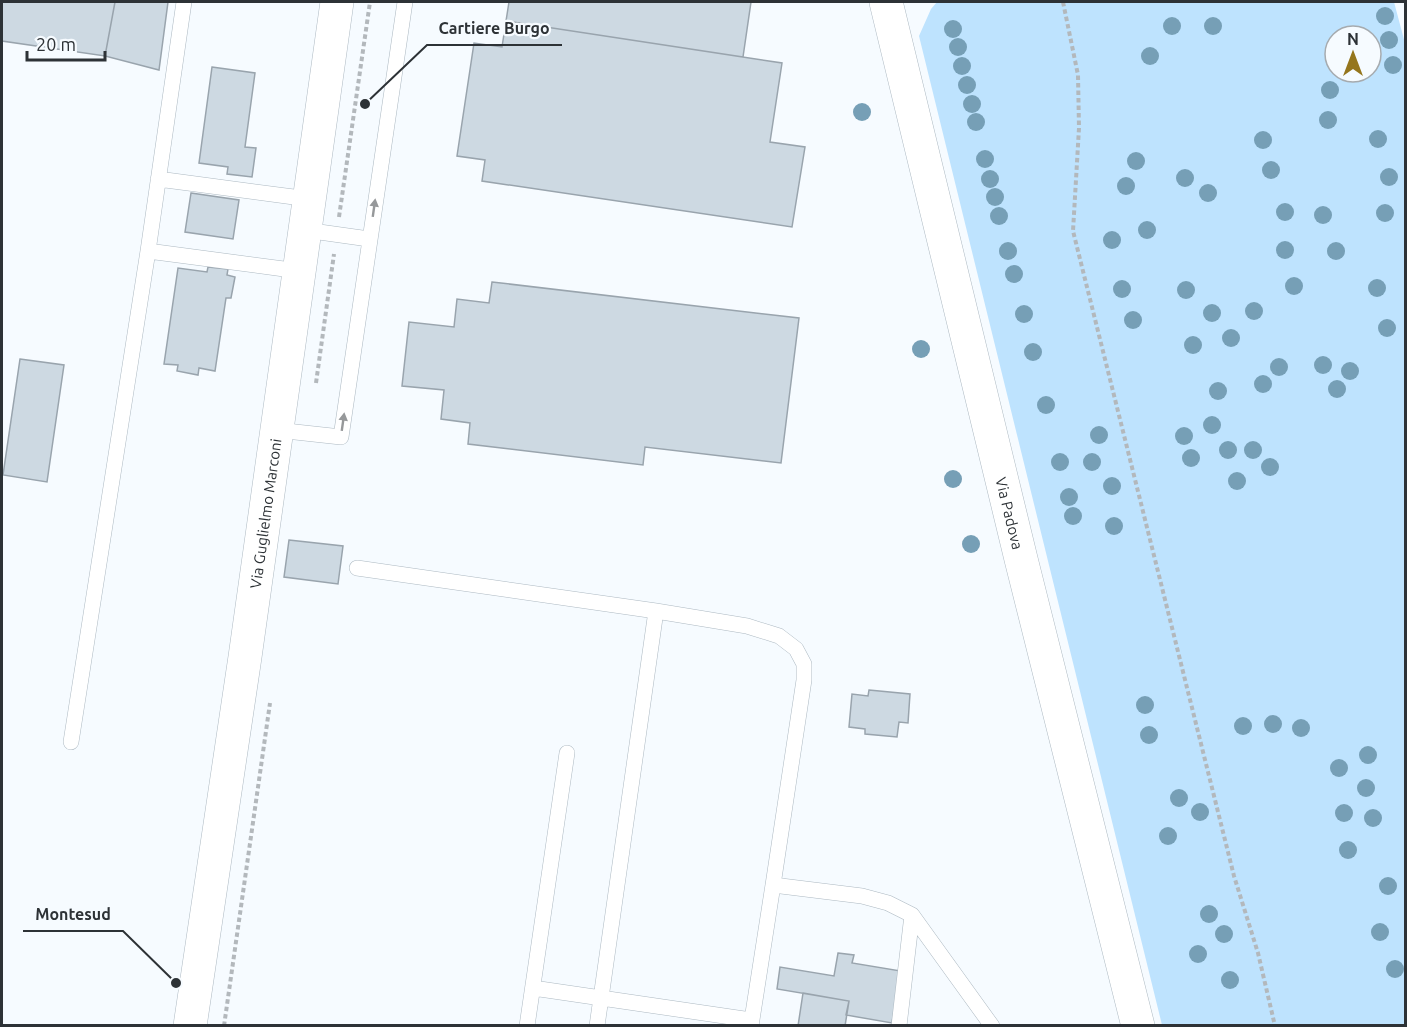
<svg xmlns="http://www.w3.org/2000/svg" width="1407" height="1027" viewBox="0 0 1407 1027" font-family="Ubuntu,sans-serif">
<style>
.green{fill:#bee3fe;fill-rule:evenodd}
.building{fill:#cdd9e2;stroke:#99a4ad;stroke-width:1.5}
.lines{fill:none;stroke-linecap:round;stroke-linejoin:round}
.service-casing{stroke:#adb9c2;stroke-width:16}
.secondary-casing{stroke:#adb9c2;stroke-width:34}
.primary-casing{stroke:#adb9c2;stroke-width:34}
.path{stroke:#b3b8bc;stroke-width:4;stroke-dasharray:4.5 3;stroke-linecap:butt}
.service{stroke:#fff;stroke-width:15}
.secondary{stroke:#fff;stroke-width:33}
.primary{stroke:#fff;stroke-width:33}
.tree{fill:#769fb6}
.oneway{fill:#96989a}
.labels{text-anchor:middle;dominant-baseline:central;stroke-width:4.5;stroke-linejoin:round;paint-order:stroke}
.street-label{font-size:15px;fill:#2d3236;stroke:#f6fbff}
.leader{fill:none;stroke:#2d3236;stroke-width:2}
.callout-dot{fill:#2d3236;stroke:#f6fbff;stroke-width:2}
.callout-label{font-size:16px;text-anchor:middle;font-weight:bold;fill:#2d3236;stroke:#f6fbff;stroke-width:4.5;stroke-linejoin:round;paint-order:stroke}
</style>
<rect width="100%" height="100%" fill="#f6fbff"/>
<path class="green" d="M937,2H1394L1406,47L1405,1025H1162L919,36L931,9ZM1335,36H1371V72H1335Z"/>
<path class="building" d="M2,2H115L105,56L2,41Z
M115,2H168L159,70L105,56Z
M509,2H751L743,57L506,21Z
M506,21L782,63L770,142L805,147L792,227L482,181L485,160L457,156L474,43L502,47Z
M212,67L255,73L245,147L256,148L252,177L227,174L228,167L199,163Z
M191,193L239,200L233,239L185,232Z
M208,267L228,269L227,275L235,277L231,298H226L215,371L199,368L198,375L177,371L178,365L164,364L178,268L207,272Z
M492,282L799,318L781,463L645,447L643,465L468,444L470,423L441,419L444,390L402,386L409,322L454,327L457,299L489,303Z
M20,359L64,365L47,482L3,475Z
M289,540L343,546L338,584L284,577Z
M869,690L910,694L908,723L899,722L897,737L865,734V729L849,727L852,694L868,696Z
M838,953L854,955L852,963L901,971L892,1023L846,1015L849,1001L777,989L780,967L834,976Z
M803,993L849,1001L845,1026H798Z"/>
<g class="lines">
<g class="service-casing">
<path id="service" d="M158,179L309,199
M305,230L369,239
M148,251L299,271
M277,430L341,437L405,2
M357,568L656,611L747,626L779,636L796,649L804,664V680L773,885
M71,742L148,251L184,2
M533,988L751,1020
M527,1026L567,753
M597,1026L656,611
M751,1026L773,885L862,896L888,903L912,915L992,1026
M899,1026L912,915"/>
</g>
<g class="secondary-casing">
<g id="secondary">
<path id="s1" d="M886,2L1021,559L1138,1026"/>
</g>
</g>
<g class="primary-casing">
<g id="primary">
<path id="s2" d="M190,1026L245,657L337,2"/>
</g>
</g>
<path class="path" d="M1063,2L1078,75L1079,128L1073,231L1234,876L1258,953L1275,1026
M339,217L370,2
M316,383L334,254
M224,1026L270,703"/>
<use href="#service" class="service"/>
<use href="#secondary" class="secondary"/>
<use href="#primary" class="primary"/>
</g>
<g class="tree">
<circle cx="1385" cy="16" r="9"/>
<circle cx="1172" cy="26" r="9"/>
<circle cx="1213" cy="26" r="9"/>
<circle cx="953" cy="29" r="9"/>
<circle cx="1389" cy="40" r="9"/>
<circle cx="958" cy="47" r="9"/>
<circle cx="1150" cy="56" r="9"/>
<circle cx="1393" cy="65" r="9"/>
<circle cx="962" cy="66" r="9"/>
<circle cx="967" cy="85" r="9"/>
<circle cx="1330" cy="90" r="9"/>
<circle cx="972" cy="104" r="9"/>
<circle cx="862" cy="112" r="9"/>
<circle cx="1328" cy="120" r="9"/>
<circle cx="976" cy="122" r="9"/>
<circle cx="1378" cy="139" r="9"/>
<circle cx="1263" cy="140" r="9"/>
<circle cx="985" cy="159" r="9"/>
<circle cx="1136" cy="161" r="9"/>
<circle cx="1271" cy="170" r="9"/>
<circle cx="1389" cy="177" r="9"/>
<circle cx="1185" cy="178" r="9"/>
<circle cx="990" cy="179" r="9"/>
<circle cx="1126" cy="186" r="9"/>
<circle cx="1208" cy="193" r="9"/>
<circle cx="995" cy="197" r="9"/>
<circle cx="1285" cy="212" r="9"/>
<circle cx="1385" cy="213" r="9"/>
<circle cx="1323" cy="215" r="9"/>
<circle cx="999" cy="216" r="9"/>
<circle cx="1147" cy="230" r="9"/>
<circle cx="1112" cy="240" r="9"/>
<circle cx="1285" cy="250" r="9"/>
<circle cx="1008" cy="251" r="9"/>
<circle cx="1336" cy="251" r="9"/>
<circle cx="1014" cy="274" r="9"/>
<circle cx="1294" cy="286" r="9"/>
<circle cx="1377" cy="288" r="9"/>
<circle cx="1122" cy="289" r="9"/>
<circle cx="1186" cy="290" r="9"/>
<circle cx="1254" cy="311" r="9"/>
<circle cx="1212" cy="313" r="9"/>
<circle cx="1024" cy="314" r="9"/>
<circle cx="1133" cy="320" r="9"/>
<circle cx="1387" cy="328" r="9"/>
<circle cx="1231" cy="338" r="9"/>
<circle cx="1193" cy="345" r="9"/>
<circle cx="921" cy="349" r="9"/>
<circle cx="1033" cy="352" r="9"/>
<circle cx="1323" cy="365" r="9"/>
<circle cx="1279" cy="367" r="9"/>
<circle cx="1350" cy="371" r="9"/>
<circle cx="1263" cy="384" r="9"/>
<circle cx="1337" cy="389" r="9"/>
<circle cx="1218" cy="391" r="9"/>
<circle cx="1046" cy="405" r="9"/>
<circle cx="1212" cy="425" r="9"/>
<circle cx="1099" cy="435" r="9"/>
<circle cx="1184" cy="436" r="9"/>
<circle cx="1228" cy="450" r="9"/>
<circle cx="1253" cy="450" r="9"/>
<circle cx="1191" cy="458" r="9"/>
<circle cx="1060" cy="462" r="9"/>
<circle cx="1092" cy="462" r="9"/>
<circle cx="1270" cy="467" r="9"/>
<circle cx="953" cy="479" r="9"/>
<circle cx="1237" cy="481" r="9"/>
<circle cx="1112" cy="486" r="9"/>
<circle cx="1069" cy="497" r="9"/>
<circle cx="1073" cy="516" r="9"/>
<circle cx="1114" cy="526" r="9"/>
<circle cx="971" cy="544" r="9"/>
<circle cx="1145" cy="705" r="9"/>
<circle cx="1273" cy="724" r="9"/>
<circle cx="1243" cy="726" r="9"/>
<circle cx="1301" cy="728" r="9"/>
<circle cx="1149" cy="735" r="9"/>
<circle cx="1368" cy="755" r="9"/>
<circle cx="1339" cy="768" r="9"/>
<circle cx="1366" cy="788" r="9"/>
<circle cx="1179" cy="798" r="9"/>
<circle cx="1200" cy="812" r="9"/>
<circle cx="1344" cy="813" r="9"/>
<circle cx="1373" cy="818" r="9"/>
<circle cx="1168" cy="836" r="9"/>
<circle cx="1348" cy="850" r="9"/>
<circle cx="1388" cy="886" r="9"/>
<circle cx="1209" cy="914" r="9"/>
<circle cx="1380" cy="932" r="9"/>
<circle cx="1224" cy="934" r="9"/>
<circle cx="1198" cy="954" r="9"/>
<circle cx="1395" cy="969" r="9"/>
<circle cx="1230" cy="980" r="9"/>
</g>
<defs><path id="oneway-solid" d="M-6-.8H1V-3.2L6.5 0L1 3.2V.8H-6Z" transform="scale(1.5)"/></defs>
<g class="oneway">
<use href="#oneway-solid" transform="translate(374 208) rotate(-82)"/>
<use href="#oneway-solid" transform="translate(343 422) rotate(-82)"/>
</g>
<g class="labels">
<g class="street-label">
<text stroke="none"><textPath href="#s2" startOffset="518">Via Guglielmo Marconi</textPath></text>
<text stroke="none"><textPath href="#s1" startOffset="526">Via Padova</textPath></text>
</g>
</g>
<path class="leader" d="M365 104L427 45H562M176 983L123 931H23"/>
<g class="callout-dot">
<circle cx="365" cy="104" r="6"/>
<circle cx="176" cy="983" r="6"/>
</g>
<g class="callout-label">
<text x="494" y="34">Cartiere Burgo</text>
<text x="73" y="920">Montesud</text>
</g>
<rect width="1407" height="1027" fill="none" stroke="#2d3236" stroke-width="6"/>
<g transform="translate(1353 54)"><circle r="28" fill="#f6fbff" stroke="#a6abaf" stroke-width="1.5"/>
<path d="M0-4.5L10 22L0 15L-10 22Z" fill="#95761d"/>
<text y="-9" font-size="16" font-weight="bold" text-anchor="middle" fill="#2d3236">N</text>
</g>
<path d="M27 51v9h78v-9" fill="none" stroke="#2d3236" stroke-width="3"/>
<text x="36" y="51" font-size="18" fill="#2d3236" stroke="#f6fbff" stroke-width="4.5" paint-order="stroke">20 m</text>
</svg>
